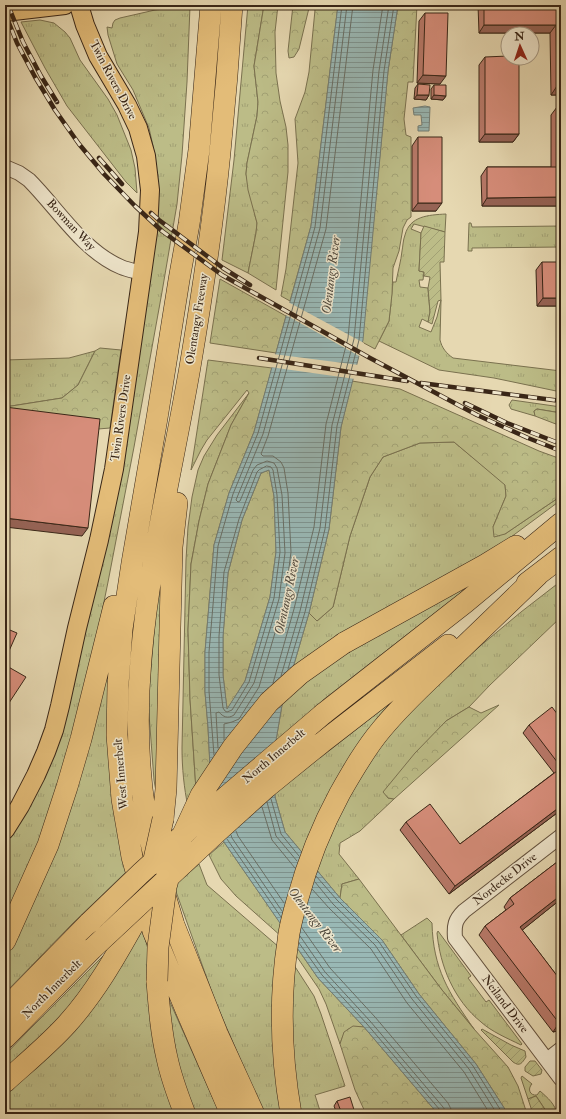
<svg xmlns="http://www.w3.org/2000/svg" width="566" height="1119" viewBox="0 0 566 1119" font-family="'IM FELL Double Pica',serif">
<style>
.grass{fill:url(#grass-tufts);stroke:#7a714f}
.forest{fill:url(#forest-crowns);stroke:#7a714f}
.garden{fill:url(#garden-furrows);stroke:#7a714f}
.water{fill:url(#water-rules);stroke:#737e76;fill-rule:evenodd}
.pier{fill:#e6d8b1}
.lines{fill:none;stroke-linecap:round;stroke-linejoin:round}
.shore{stroke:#696f66;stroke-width:1}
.minor-casing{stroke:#64523e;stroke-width:16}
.major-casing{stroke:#392617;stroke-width:20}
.highway-casing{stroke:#392617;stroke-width:22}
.minor{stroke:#efe6cc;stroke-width:14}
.major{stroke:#e3bc78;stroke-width:18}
.highway{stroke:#e3bc78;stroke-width:21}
.rail-casing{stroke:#392617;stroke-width:4.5}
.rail{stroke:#efe6cc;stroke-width:3;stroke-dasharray:9;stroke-linecap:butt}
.highway-bridge-casing{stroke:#392617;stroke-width:22;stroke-linecap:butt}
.highway-bridge{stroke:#e3bc78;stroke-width:21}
.wall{fill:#b87969;stroke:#392617}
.shaded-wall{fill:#966355;stroke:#392617}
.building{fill:#d68d7a;stroke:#392617}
.labels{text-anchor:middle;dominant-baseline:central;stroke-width:3;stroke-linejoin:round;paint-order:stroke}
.street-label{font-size:12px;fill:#392617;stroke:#efe6cc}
.water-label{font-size:13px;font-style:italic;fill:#514a3e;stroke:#efe6cc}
</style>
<defs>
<pattern id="grass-tufts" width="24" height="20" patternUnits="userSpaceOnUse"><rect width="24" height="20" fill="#bcbc87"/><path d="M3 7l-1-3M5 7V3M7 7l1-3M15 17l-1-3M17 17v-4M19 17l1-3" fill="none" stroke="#a2a174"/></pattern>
<pattern id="forest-crowns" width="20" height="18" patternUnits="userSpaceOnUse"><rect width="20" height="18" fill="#bcbc87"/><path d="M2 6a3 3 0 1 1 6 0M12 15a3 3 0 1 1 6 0" fill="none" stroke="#a2a174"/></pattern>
<pattern id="garden-furrows" width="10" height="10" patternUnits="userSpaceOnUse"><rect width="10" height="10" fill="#bcbc87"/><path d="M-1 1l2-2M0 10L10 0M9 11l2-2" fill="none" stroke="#a2a174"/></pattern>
<pattern id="water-rules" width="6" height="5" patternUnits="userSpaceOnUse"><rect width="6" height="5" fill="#99b8b5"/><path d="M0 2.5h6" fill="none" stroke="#7e9592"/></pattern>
</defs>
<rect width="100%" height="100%" fill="#e6d8b1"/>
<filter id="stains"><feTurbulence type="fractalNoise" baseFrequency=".005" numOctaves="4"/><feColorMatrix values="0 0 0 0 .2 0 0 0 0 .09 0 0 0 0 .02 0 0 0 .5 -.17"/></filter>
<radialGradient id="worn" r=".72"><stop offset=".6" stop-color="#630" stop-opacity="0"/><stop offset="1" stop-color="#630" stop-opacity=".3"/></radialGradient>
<path class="grass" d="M248,5H264L254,66L258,102L257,116L247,163L246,174L257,223L256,233L248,273L222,260L234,160Z
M190,6L187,82L182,155L177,204L162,292L134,447L108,582L93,656L50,820L5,924V841L57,738L158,187L156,165L153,146L149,128L133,90L117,64L108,35L107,27L112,28L113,23L115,20L120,18L155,10Z
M40,20L54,23L65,32L70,38L80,60L108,99L117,115L131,150L135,168L137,193L126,182L67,106L45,68L21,22Z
M446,214L445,232L414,224L411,229L421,233L419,271L424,272L423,280H419L420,287L428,288L430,312L428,322L422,319L419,327L431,332L437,317L441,300L440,340C442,348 446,353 453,358L561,371V392L494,378L439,370L379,341L389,321L393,282H396C398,271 401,261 402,251C403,246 403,240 405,235C410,216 428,215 446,214Z
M469,223H471L472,227L561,226V247L472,248V251H468Z
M95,351L78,385L62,398L5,407V360L69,358Z
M249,393L231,425L208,484L199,521L191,564L188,630L190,699L196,790L188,807C184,788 182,768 182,748L186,560L188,527L192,497L198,470L204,456L217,435Z
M512,400L561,407V413L537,409L534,411L535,416L511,409L509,405Z
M454,442L505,484L506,496L493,527L505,534L561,496V500L511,537L459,586L463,591L323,700L320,758L406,690L388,733L455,667L521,612L561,581V617L490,685L469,707L446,721L388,798L394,799L360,831L340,843L339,854L359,879L342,884L340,898L285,832L275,797L273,758L282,705L309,613L317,621L333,607L350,536L370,477L383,457L420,443Z
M162,567L159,809L154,780L148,701L156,610Z
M109,665L126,872L72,924L5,993V951Z
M224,842L283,927L282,937L236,896L221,879L209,855Z
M199,864L207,885L280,948L284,1114H264L215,1001L174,886Z
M427,918L432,923C433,969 449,993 474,1029L442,990L401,935Z
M141,927L150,954L178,1114H5V1092Z
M438,931L471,976L468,978L486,1002L489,1000L522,1044L521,1045C507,1038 492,1032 481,1022C454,1000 440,966 437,933Z
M121,938L96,979L5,1075V1055L27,1032Z
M295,945L318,978L364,1027C348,1026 345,1029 340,1044L326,1004L319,989L293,951Z
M292,962L314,996L321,1014L345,1086L315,1095L321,1114H298L292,1083Z
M165,991L220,1114H190L183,1098Z
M522,1076L532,1084C527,1089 530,1096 537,1095L540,1091C548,1098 555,1104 557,1114H548L536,1096L528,1099L521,1078Z"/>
<path class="forest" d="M264,5H278L275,32L276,73L280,101L286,127L288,145V172L276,290L248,273L256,233L257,223L248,190L246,174L247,163L257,116L258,102L254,66Z
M293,5H338L311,226L290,301L281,296L286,269L298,163L295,119L305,92L309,72L315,10L312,8H309L299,49L294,57L289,58L288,51Z
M398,5H417L413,82H408L404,119L406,135L411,137V217L407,220L403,228L399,251L393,268L392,294L389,321L375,349L362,342L388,71Z
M220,279L286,316L276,353L210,343Z
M100,348L121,350L110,428L98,429L5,416V407L62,398L78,385L95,351Z
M208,360L272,368L254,432L229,493L214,545L205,652V692L208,727L210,765L196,790L190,699L188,630L191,564L199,521L208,484L231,425L249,393L247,390L207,440L201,450L191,470Z
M352,381L400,389L539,451L561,459V496L505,534L494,537L493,527L506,496L505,485L454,442L420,443L383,457L370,477L350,536L333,607L317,621L309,613L329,529L341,427Z
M537,409L561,413V426L535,416L534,411Z
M269,470L274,496L276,552L270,597L245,681L227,710L223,675V636L228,573L242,520L261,473Z
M499,705L394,799L388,798L383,792L415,753L446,721L469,707L481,713Z
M359,879L442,990L474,1029L508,1067L518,1086L527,1114H508L476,1064L419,994L382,940L340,898L342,884Z
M353,1026L364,1027L438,1114H366L355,1090L340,1044L344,1032Z"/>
<path class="garden" d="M424,226L445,232L444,262H440L441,300L438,301L432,324L428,322L430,312L428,288L430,277L424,276V272L419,271L421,233Z
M482,1029L511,1045L525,1051L526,1057C522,1063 520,1067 513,1062L481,1030Z
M530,1061H535L542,1070L541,1074L533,1076L525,1071V1067Z
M536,1096L548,1114H533L528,1099Z"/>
<path class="water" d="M338,5H398L388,71L363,340L341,427L329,529L309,613L282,705L273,758L275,797L285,832L340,898L382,940L419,994L476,1064L508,1114H438L364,1027L318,978L224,842L212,809L208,727L205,692V652L214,545L229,493L254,432L311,226ZM269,470L274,496L276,552L270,597L245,681L227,709L223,675V636L228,573L242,520L261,473Z
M425,106L430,107L429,131H418V126L422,125L421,115H414L413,108Z"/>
<path class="pier" d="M288,302L364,343L361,357L284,314Z
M273,354L359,365L355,379L270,367Z"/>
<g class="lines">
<path class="shore" d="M267,466L271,467L273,470L277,495L280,552L274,598L249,682L232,710L227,712L225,711L223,708L219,675V636L224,572L239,519L257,472L259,470Z
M288,669L305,612L325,529L337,426L359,340L384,71L394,5
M281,676L300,611L320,528L332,425L354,339L379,71L389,5
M273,683L294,609L314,527L326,424L348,338L373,70L383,5
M224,740V724L232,722L239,719L259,687L285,599L291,552L288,493L284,468L281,462L273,456H263L261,454L268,436L326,229L353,5
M218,748L216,713L219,712C223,717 228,719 234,715L254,683L279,599L285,553L282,495L277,468L274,463L267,461L257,465L253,470L240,501L238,502L236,500L263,434L320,228L347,5
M214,755L209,691V652L218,546L233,494L258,433L315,227L342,5
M271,799L281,834L299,856
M267,802L276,836L297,861
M262,807L272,840L295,868
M236,831L238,836L284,903
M231,835L232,838L282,911
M227,839L281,917
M316,876L337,900L379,942L416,996L473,1066L503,1114
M315,882L333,904L375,945L412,999L469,1069L497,1114
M312,889L329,908L371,949L407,1003L464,1072L490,1114
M302,928L330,968L375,1017L448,1103L451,1109L452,1114
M300,936L325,972L370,1021L443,1107L445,1110L446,1114
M299,943L322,975L367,1024L440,1110L441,1114"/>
<g class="minor-casing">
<path id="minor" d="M5,167L19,173L29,180C58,209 83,251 121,267C128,270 135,271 142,273
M561,836L464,911C455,920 454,925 455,938L561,1079
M547,1060L561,1049"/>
</g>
<g class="major-casing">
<path id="major" d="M5,12L65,5
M5,830L20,806L36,775L46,752L54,730L60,706L77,628L99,540L114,469L148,232L150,190L146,156L138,128L127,105L98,56L85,25L79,5"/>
</g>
<g class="highway-casing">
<path id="highway" d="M211,5L199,150L189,224L179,280L157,418L132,563L122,629L118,685L117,735L122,799L132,857L153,931L186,1010L231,1114
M527,583L561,557
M344,643L485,565L516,546
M323,714L466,602L561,523
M320,744L448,645
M163,819L166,789L172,547L177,503
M155,860C112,695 162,530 190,367C202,296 213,224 220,152C225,103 229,54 232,5
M164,892L174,925L217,1033L254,1114
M5,941L48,845L67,787L81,739L114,606
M157,981C159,1007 161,1033 167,1058C171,1077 178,1096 185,1114
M5,1009L89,923
M5,1038L93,948
M5,1082C26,1063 48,1045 67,1024C95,993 116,956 136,920
M291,1114C281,1057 279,999 288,941C289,928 293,915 297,901C307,864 321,828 340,793C352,772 365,749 381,730C403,703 429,680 454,656C482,629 510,602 538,575"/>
</g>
<use href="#minor" class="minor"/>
<use href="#major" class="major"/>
<use href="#highway" class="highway"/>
<g class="rail-casing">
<path id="rail" d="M8,5L23,42L41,76L57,102
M5,13L17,43L35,77L55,110L79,144L104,174L135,206L162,231L222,275L370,358L477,415L528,438L561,451
M99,158L122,184
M151,213L159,220L223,268L250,285
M259,358L407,381
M421,383L561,401
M465,403L507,423L561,444"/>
</g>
<use href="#rail" class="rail"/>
<g class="highway-bridge-casing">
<path id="highway-bridge" d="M153,864L163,819
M89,923L141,873L207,813L323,714
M93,948L216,833L267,787L320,744
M157,981L158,947L166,887L177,847L201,795L233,747L269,702L300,674L344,643"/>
</g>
<use href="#highway-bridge" class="highway-bridge"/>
</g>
<path class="wall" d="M478,5H561V95H551L550,33H479Z
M425,13L440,84L417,83L419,21Z
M485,57L519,134L513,142H479V65Z
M418,84L429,95L426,100L414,99L415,88Z
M434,85L446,96L443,100L431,99V89Z
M557,107L561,206H482L481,176L487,167H551V115Z
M418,137L436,211H412V146Z
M542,262L561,306H537L536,270Z
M561,719V810L449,894L400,830L406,822L460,844L554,773L523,733L529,725Z
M561,859V899L522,930L561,981V1030L553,1032L479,935L485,926L506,910L504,907L510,898Z
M337,1101L355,1113L354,1114H337L334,1106Z"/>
<path class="shaded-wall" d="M484,25H556L550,33H479Z
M423,75L446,76L440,84L417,83Z
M557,86H561V95H551Z
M417,95H429L426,100L414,99Z
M434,95L446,96L443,100L431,99Z
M485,134H519L513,142H479Z
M561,197V206H482L487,198Z
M418,203H442L436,211H412Z
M543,298H561V306H537Z
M5,518L88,528L82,536L5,527Z
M561,806V810L449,894L455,886Z
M561,895V899L515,936L520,927Z
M559,1023H561V1030L553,1032Z"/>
<path class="building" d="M484,5H561V86H557L556,25H484Z
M425,13H448L446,76L423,75Z
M508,56V58H519V134H485V57Z
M418,84L430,85L429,95H417Z
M434,85H446V96L434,95Z
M557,107H561V197L487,198V167H557Z
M418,137H442V203H418Z
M542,262H561V298H543Z
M5,407L100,419L88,528L5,518Z
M5,628L17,633L5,660Z
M5,665L26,677L5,709Z
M552,707L561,719V767L529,725Z
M561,768V806L455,886L406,822L430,804L460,844Z
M561,859V895L520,927L561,981V1023H559L485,926L514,904L510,898Z
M350,1097L355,1113L352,1114H342L337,1101Z"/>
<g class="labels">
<g class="street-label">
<text transform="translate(113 80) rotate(62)">Twin Rivers Drive</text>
<text transform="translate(71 225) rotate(47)">Bowman Way</text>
<text transform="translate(197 319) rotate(-81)">Olentangy Freeway</text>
<text transform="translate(121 418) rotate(-82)">Twin Rivers Drive</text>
<text transform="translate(274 756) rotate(-40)">North Innerbelt</text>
<text transform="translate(121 774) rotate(-95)">West Innerbelt</text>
<text transform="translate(505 879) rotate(-38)">Nordecke Drive</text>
<text transform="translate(52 989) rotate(-45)">North Innerbelt</text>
<text transform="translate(505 1004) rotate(53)">Neiland Drive</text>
</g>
<g class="water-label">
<text transform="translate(331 275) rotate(-83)">Olentangy River</text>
<text transform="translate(287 596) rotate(-78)">Olentangy River</text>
<text transform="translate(315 920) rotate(52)">Olentangy River</text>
</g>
</g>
<rect width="566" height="1119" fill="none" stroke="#e6d8b1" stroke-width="20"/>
<rect x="6" y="6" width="554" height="1107" fill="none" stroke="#392617" stroke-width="2"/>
<rect x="10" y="10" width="546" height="1099" fill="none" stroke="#392617"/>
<g transform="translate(520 46) rotate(357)"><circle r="19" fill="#efe6cc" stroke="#a69984"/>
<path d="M0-3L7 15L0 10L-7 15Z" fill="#8f2418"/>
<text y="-6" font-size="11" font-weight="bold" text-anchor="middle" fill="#392617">N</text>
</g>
<rect width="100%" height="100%" filter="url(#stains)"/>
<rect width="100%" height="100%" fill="url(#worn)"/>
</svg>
